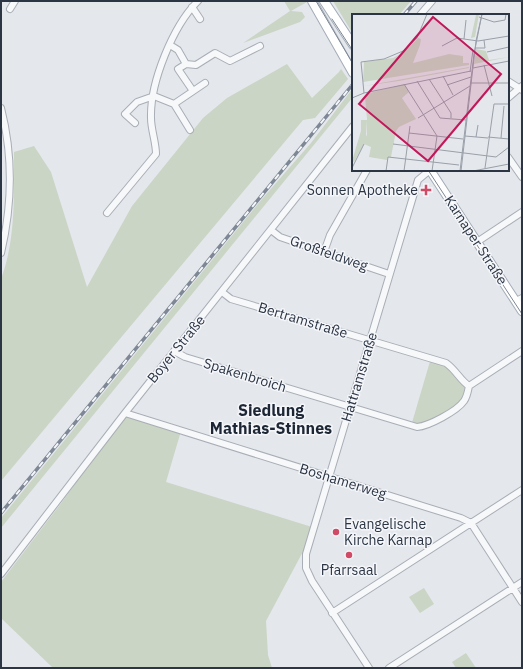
<svg xmlns="http://www.w3.org/2000/svg" width="523" height="669" viewBox="0 0 523 669" font-family="'IBM Plex Sans',sans-serif">
<style>
.green{fill:#cad5c5}
.lines{fill:none;stroke-linecap:round;stroke-linejoin:round}
.minor-casing{stroke:#a9aeb6;stroke-width:8}
.major-casing{stroke:#a3acb7;stroke-width:10}
.minor{stroke:#f7f8fa;stroke-width:6}
.major{stroke:#fff;stroke-width:8}
.tram{stroke:#7d8795;stroke-width:1}
.rail-casing{stroke:#7d8795;stroke-width:3.5}
.rail{stroke:#f4f6f9;stroke-width:2;stroke-dasharray:6;stroke-linecap:butt}
.poi-dot{fill:#cf4a65;stroke:#f4f6f9;stroke-width:1.5}
.labels{text-anchor:middle;dominant-baseline:central;stroke-width:3;stroke-linejoin:round;paint-order:stroke}
.poi-label{font-size:14px;fill:#2b3544;stroke:#f4f6f9;text-anchor:end}
.street-label{font-size:14px;fill:#2b3544;stroke:#f4f6f9}
.quarter-label{font-size:16px;font-weight:bold;fill:#1d2635;stroke:#f4f6f9}
.inset-road{fill:none;stroke:#9aa0a9;stroke-width:1}
.view{fill:#c2185b;fill-opacity:0.15;stroke:#c2185b;stroke-width:2}
.inset-edge{fill:none;stroke:#2b3544;stroke-width:2}
</style>
<rect width="100%" height="100%" fill="#e4e7ec"/>
<path class="green" d="M284,1H306L307,2L291,11L302,12L305,17L300,22L243,43L290,11Z
M333,1H411L399,15H353V34Z
M287,64L312,98L339,72L341,69L348,79L315,118L303,120L1,481V279C16,239 14,194 14,152L34,146L51,172L87,287L132,206L203,118L227,98Z
M353,88V97L1,528V518L262,199L311,143Z
M431,358L446,363L469,386L463,402L432,423L411,426Z
M125,413L181,431L166,482L312,527L307,544L266,621L268,655L272,668H53L1,618V582L62,502Z
M424,588L434,604L420,613L409,597Z
M466,653L476,668H456L452,662Z"/>
<g class="lines">
<g class="minor-casing">
<path id="minor" d="M192,7L200,19
M10,9L15,1
M420,15L432,1
M170,45L178,50L186,64L178,69L193,91
M186,64L196,65L215,53L230,61L260,46
M508,81L522,90
M508,98L522,86
M174,104L190,130
M1,108C13,155 12,206 1,253
M135,123L125,114L137,102L154,96L174,104L205,83
M508,157L522,177
M107,213L156,154C156,142 151,130 151,118C150,82 173,26 198,1
M271,230L280,237L389,274
M477,242L522,212
M324,252L330,235L367,170
M222,292L231,299L446,363C456,370 460,380 469,386
M516,301L522,298
M174,351L185,357L417,427C429,426 457,411 464,401C467,397 468,391 469,386L522,351
M125,413L461,518L471,523L522,602
M1,574L125,413L353,126
M332,613L522,490
M369,668L312,581L306,568V554L418,180L430,170
M389,668L522,582"/>
</g>
<g class="major-casing">
<path id="major" d="M312,1L353,73
M324,1L353,45
M430,170L522,311"/>
</g>
<use href="#minor" class="minor"/>
<use href="#major" class="major"/>
<path class="tram" d="M316,1L353,64
M332,19L353,51
M428,170L522,314"/>
<g class="rail-casing">
<path id="rail" d="M404,15L416,1
M1,513L353,84"/>
</g>
<use href="#rail" class="rail"/>
</g>
<g class="poi-dot">
<path d="M424 184h4v4h4v4h-4v4h-4v-4h-4v-4h4z"/>
<circle cx="336" cy="532" r="4"/>
<circle cx="349" cy="555" r="4"/>
</g>
<g class="labels">
<g class="poi-label">
<text x="418" y="190">Sonnen Apotheke</text>
<text x="344" y="524" text-anchor="start">Evangelische<tspan x="344" dy="16">Kirche Karnap</tspan></text>
<text x="349" y="570" text-anchor="middle">Pfarrsaal</text>
</g>
<g class="street-label">
<text transform="translate(476 240) rotate(57)">Karnaper Straße</text>
<text transform="translate(329 253) rotate(19)">Großfeldweg</text>
<text transform="translate(303 320) rotate(17)">Bertramstraße</text>
<text transform="translate(176 349) rotate(-51)">Boyer Straße</text>
<text transform="translate(245 375) rotate(17)">Spakenbroich</text>
<text transform="translate(359 377) rotate(-73)">Hattramstraße</text>
<text transform="translate(343 481) rotate(17)">Boshamerweg</text>
</g>
<g class="quarter-label">
<text x="271" y="410">Siedlung<tspan x="271" dy="18">Mathias-Stinnes</tspan></text>
</g>
</g>
<g transform="translate(352 14)">
<rect width="157" height="157" fill="#e4e7ec"/>
<path d="M127,0L123,23L119,24L124,1ZM66,24L69,25L68,31L61,49L97,40L111,42V49H117V51L11,68L12,48L41,44L52,38ZM124,35L134,37L137,46L157,43L122,50ZM117,53V54L47,67L12,72ZM52,70L57,78L50,84L64,105L47,113L44,117L39,143H36L35,146L17,143L19,133L12,130L2,148L0,147L9,117V106H15L14,122L15,121V105L13,83L14,80Z" fill="#cad5c5"/>
<path class="inset-road" d="M127,3L142,8L153,6L154,0M112,25L114,6M90,32L105,24L126,27L157,22M123,34H133L132,26M135,38L157,33M132,51L140,82M121,54L157,47M118,58L121,36M91,62L101,81M77,65L99,99V104M65,67L88,104L114,106M118,69H157M52,70L85,122L80,157M95,71L119,63M12,79L9,48L32,45L51,37L65,24L75,0M0,84L12,79L119,57M66,104L118,72M57,119L111,125M113,122L136,124M124,123L126,111M136,123L157,125M149,124L152,92M41,130L144,143L157,133M0,154L12,130M133,154L142,90H157M34,157L36,143L107,151M52,157L58,112M108,157L122,40L130,0M109,157L124,27L130,0M121,157L157,150"/>
<path class="view" d="M81,3L149,60L76,147L7,90Z"/>
<rect width="157" height="157" class="inset-edge"/>
</g>
<rect width="523" height="669" fill="none" stroke="#2b3544" stroke-width="4"/>
</svg>
